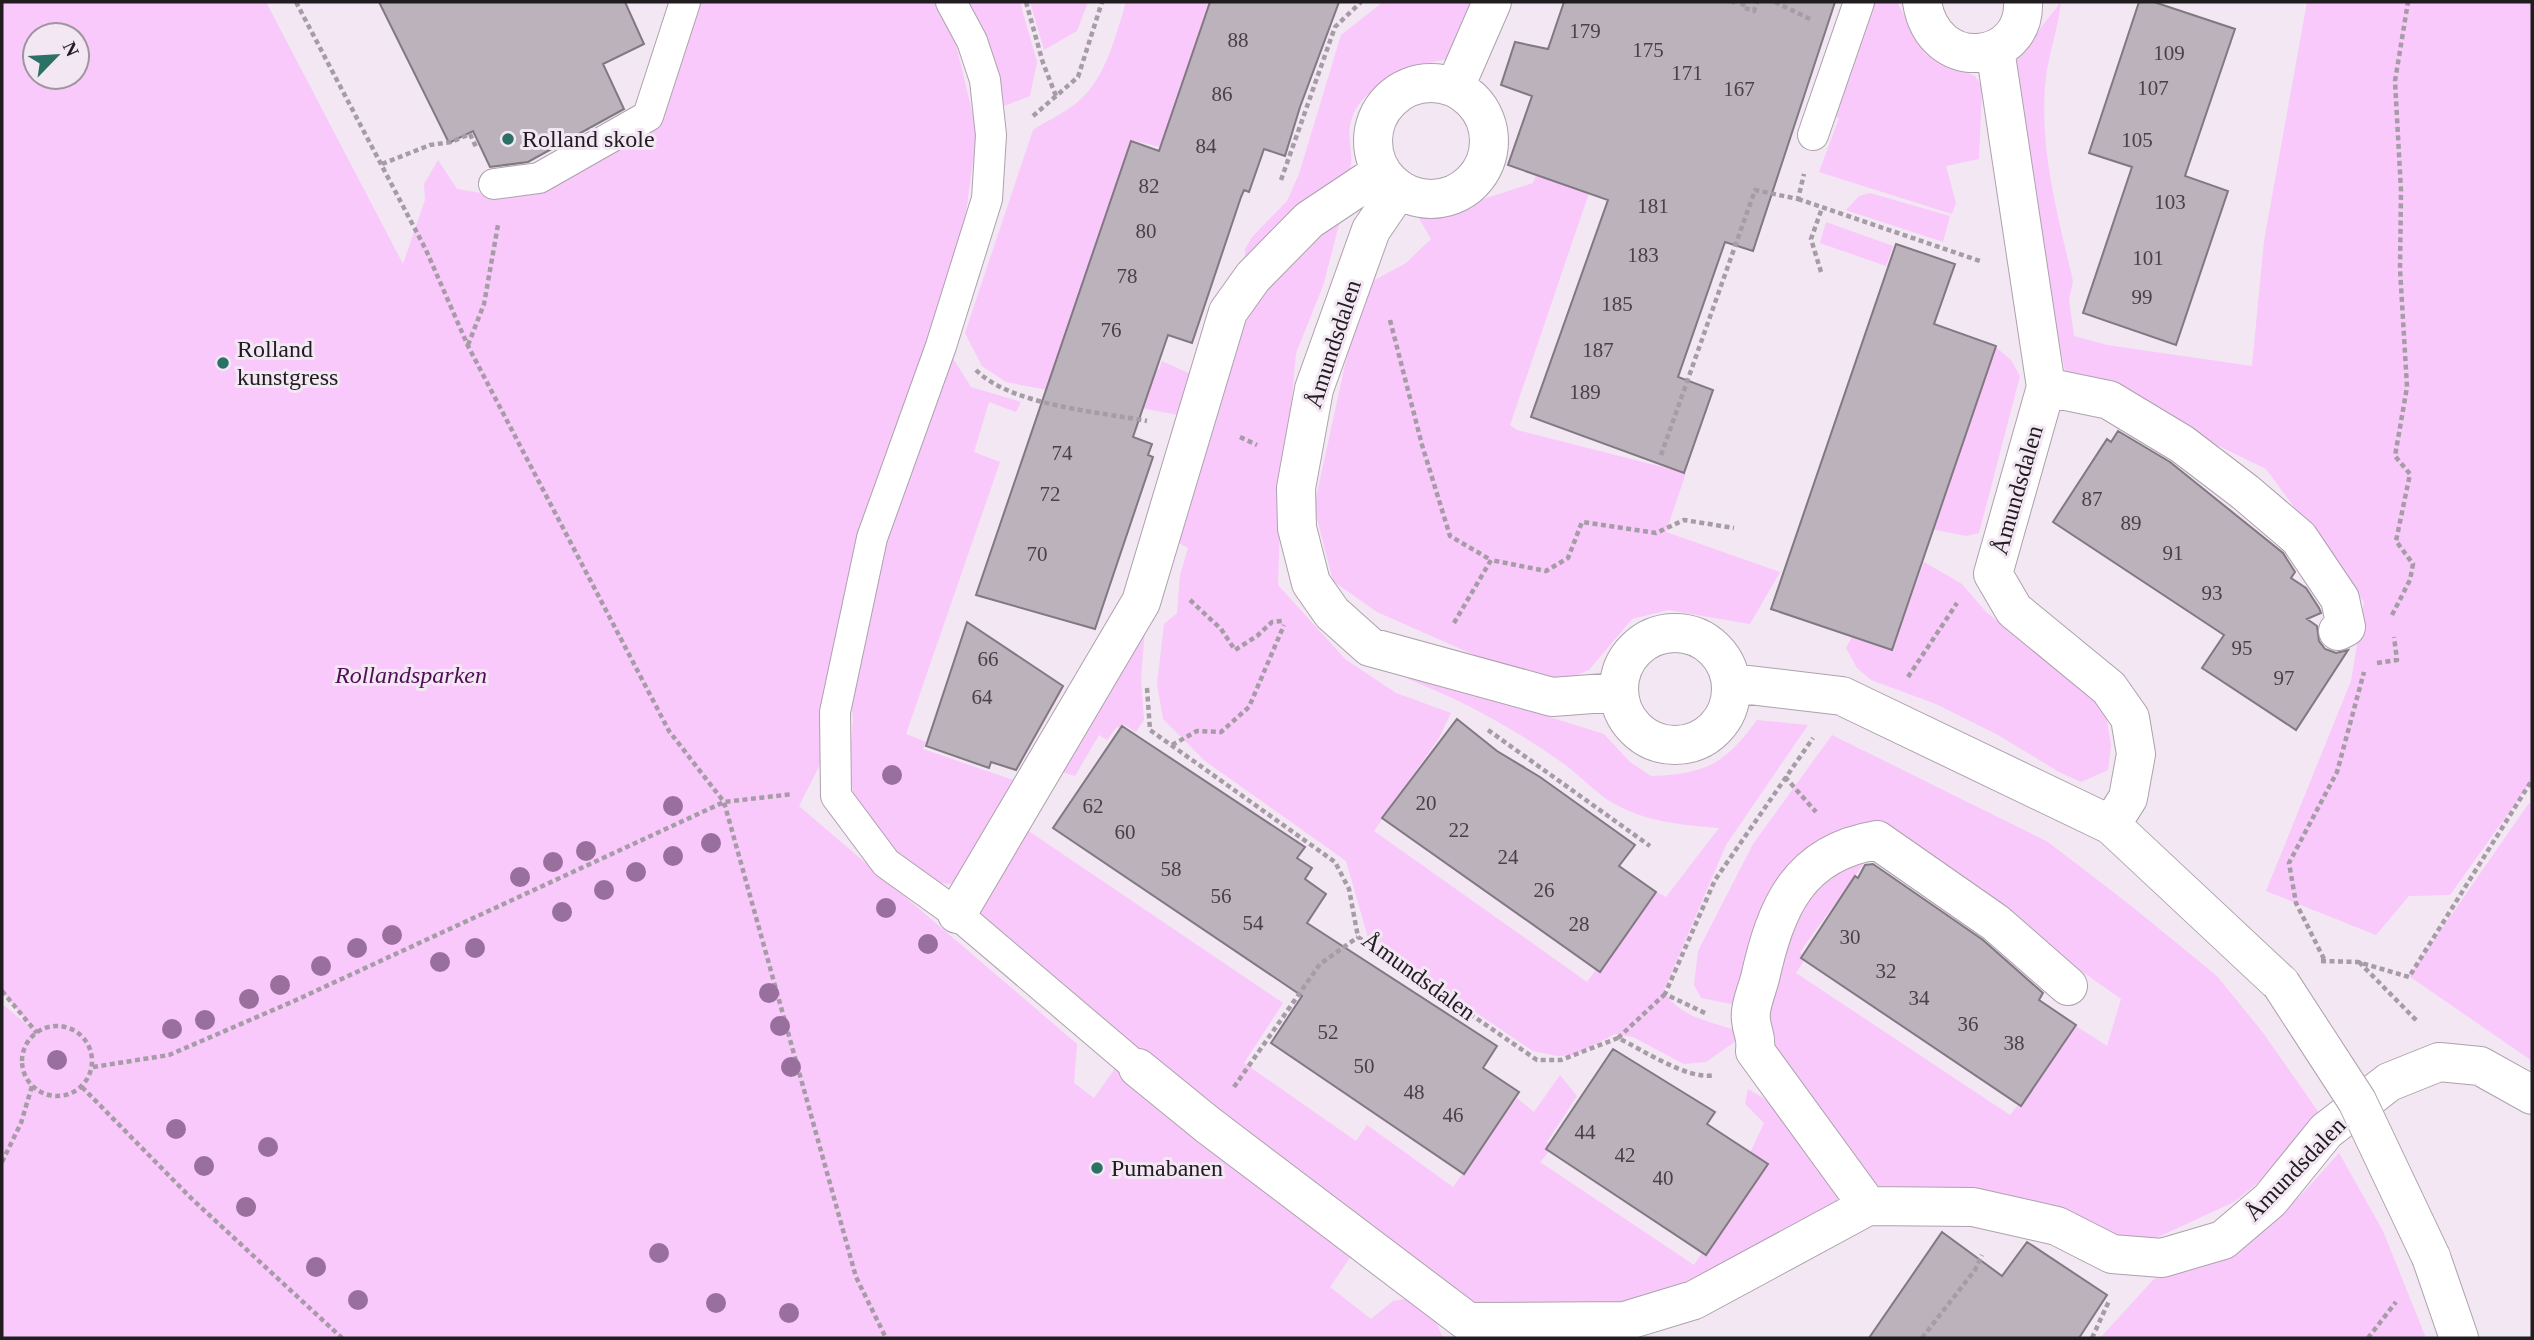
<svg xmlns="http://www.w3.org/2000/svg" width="2534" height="1340" viewBox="0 0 2534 1340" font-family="Georgia,serif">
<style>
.green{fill:#f9c9fb;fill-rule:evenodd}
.building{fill:#bbb2bc;stroke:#817882;stroke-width:2}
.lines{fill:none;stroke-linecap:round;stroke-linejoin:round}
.lane-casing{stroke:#aca2ac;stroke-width:32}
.street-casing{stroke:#aca2ac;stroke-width:40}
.path{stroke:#a59ca5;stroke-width:4.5;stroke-dasharray:5 3.5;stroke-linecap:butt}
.lane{stroke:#fff;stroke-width:30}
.street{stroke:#fff;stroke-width:38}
.street-bridge-casing{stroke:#aca2ac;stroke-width:40;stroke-linecap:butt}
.street-bridge{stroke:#fff;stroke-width:38}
.tree{fill:#996f9d}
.poi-dot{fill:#2c7166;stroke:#f2e7f2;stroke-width:2.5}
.labels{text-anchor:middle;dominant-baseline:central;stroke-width:6;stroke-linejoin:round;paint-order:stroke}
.number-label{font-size:21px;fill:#474247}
.poi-label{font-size:24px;fill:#201c20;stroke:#f2e7f2;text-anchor:start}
.street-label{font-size:24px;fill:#201c20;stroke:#f2e7f2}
.park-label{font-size:24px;font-style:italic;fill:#510c57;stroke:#f2e7f2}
</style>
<rect width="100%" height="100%" fill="#f2e7f2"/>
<path class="green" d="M2,2H266L403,264L425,200L424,184L438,160L457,189L494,195L645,123L692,2H938L952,28L977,132L961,249L825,755L799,806L1077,1044L1074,1083L1094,1098L1116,1067L1356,1249L1330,1287L1371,1319L1393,1301L1415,1297L1432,1312L1443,1338H2V1004L33,1029L2,991ZM35,35H77V77H35Z
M965,2H1020L1037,62L1030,96L1004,106L999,81Z
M1030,2H1088L1077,31L1044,50Z
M1126,2H1213L1164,148L1135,141L1068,339L1159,370L1162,361L1195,376L1178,415L1006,382L982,366L965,333L1033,130C1046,121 1063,114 1075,104C1105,82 1116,35 1126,2Z
M1383,2H1478L1452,59C1417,62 1361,83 1351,121C1345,142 1358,158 1346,179L1245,269V249L1252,237L1287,201L1299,174L1341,35Z
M1870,2H1897L1925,54L1975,76L1982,87L1979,159L1946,166L1956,203L1952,214L1819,172L1839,118L1833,116Z
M2061,2C2058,30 2047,58 2045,86C2040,153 2058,216 2073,281L2069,299L2074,336L2107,345L2252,366L2264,241L2307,2H2532V780L2450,895L2409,896L2376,935L2266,891L2351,681L2364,602L2266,469L2065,371L2015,121L2012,64Z
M1555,125L1605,146L1510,425L1517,430L1686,473L1666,532L1780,572L1750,624L1668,610L1632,619L1589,670L1547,687L1377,612L1333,581L1314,507L1362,287L1406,263L1431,239L1416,213L1465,205L1533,183Z
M1870,193L1950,216L1943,242L1846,210L1859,196Z
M1340,221L1323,286L1296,353L1280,525L1278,585L1345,659L1396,693L1451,713L1439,738L1374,831L1587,982L1653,890L1666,897L1719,828C1682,825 1647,822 1615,804C1596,794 1581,776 1564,764C1515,729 1464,701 1408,679L1412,674L1604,734L1630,762L1651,776C1706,774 1725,764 1757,720L1808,725L1726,845L1665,988L1664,992C1682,1017 1704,1020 1732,1029L1739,1039L1706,1062L1684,1064L1633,1037L1615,1034L1575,1055L1557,1056L1533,1051L1369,941L1346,861L1205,761L1163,719L1157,684L1164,624L1177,613L1180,575L1188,548L1175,541L1238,336L1280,263Z
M1826,222L1893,246L1886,266L1820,243Z
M1991,343L2011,360L2020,376L1979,533L1966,536L1931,529Z
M949,352L971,387L1021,402L1016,412L989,402L974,452L1000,462L906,734L926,742L923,749L1013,780L1028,775L958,885L916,880L855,806L849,765L853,720L849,678L890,527Z
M1924,562L1962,584L1986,612L2072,679L2105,710L2111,745L2108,770L2081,782L2059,772L1998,735L1936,704L1871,680L1857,668L1846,648L1853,635L1892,650Z
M1145,629L1141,678L1144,720L1136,732L1125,725L1116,728L1107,740L1099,735L1075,776L1059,771Z
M1832,735L2048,842L2130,905L2217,976L2264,1034L2324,1120L2276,1168L2234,1202L2143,1244L1874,1185L1775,1062L1766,1003L1808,888L1870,855L1800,952L1805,959L1796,973L2010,1115L2021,1101L2024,1103L2073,1024L2107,1046L2121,999L1874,824L1818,842L1741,1006L1701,998L1694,985L1698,951L1753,844Z
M2529,803L2532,805V1061L2409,976Z
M1024,828L1283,1003L1244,1063L1356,1141L1367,1125L1453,1187L1517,1098L1534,1112L1560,1075L1577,1096L1547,1142L1553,1147L1540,1162L1694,1265L1706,1247L1764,1123L1745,1104L1748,1089L1768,1101L1868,1206L1694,1300L1607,1316L1458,1301L978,923L976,906Z
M2339,1153L2383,1231L2426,1338H2100L2154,1279L2206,1262L2277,1215L2304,1192Z"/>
<path class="building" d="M379,2H625L644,44L603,64L624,109L528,162L490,167L473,131L449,143Z
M1210,2H1339L1300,107L1285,156L1264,149L1249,192L1244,190L1241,197L1192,343L1168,335L1133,437L1152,444L1148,455L1153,457L1095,629L976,595L1131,141L1159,151Z
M1564,2H1835L1753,251L1725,242L1678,377L1713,390L1684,473L1531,417L1608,200L1508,165L1532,96L1501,85L1515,42L1548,49Z
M2139,2H2154L2235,29L2185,176L2228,191L2176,345L2083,313L2132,167L2089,153Z
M1896,244L1955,264L1934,324L1996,346L1892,650L1771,609Z
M2118,431L2170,462L2283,553L2295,572L2291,578L2306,588L2319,608L2321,613L2307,619L2317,626L2319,641L2325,649L2336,653L2348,650L2296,730L2202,668L2224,635L2053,522L2107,439L2111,442Z
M967,622L1063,686L1016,770L991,762L989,768L926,746Z
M1457,719L1497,751L1540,777L1635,845L1619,866L1656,892L1600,972L1382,818Z
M1122,726L1305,847L1297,858L1312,868L1305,879L1326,894L1307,923L1497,1046L1483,1068L1519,1092L1464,1174L1271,1043L1302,996L1053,828Z
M1873,864L1983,940L2043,993L2039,1000L2076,1025L2021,1106L1801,958L1855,876L1858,878L1865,865Z
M1613,1049L1715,1112L1707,1124L1768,1164L1706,1255L1546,1149Z
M1942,1232L2002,1276L2027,1242L2107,1295L2079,1338H1869Z"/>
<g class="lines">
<g class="lane-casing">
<path id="lane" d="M951,2L972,41L985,80L991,135L987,199L941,346L872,538L835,712L836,796L886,863L957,914L1138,1068
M1813,135L1859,2
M494,184L539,178L648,116L685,2"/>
</g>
<g class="street-casing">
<path id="street" d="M1922,2C1934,76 2026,64 2023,2
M1995,49L2046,387L1993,574L2014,610L2109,688L2130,718L2136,754L2128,798L2111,825L2281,984
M1373 141a58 58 0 1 1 116 0a58 58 0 1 1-116 0Z
M1455,87L1492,2
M1399,189L1371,230L1314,389L1296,488L1297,528L1311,583L1332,613L1370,647L1552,697L1619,692
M2046,387L2109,400L2182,444L2245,492L2299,538L2340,599L2346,627L2338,631
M1619 689a56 56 0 1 1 112 0a56 56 0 1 1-112 0Z
M1732,683L1842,696L2111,825
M957,914L1141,602L1228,312L1253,277L1309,220L1381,172
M1138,1068L1208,1125L1468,1322L1625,1321L1694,1300L1868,1206L1973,1207L2057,1226L2112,1254L2162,1258L2223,1240L2270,1200L2326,1131L2389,1082L2439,1062L2480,1066L2532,1095
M1868,1206L1755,1051C1757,1034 1752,1034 1751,1020C1749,1008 1757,990 1760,978C1776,907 1798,853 1877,840L1996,923L2068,986
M2431,1257L2459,1338"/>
</g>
<path class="path" d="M296,2L426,250L468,346L669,731L724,802L856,1277L886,1338
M1026,2L1043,63L1056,96
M1744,2L1742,7L1754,11L1757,2
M1775,2L1810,19
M1732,4L1733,2
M1033,116L1078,77L1102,2
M382,164L430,145L451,142L470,134L476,147
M1281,180L1335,27L1361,2
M1798,199L1980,261
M1821,272L1811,239L1822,208
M1390,320L1422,445L1450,536L1491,560
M468,345L484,304L498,225
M976,370C1010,405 1099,412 1147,421
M1240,437L1257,445
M1661,455L1755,190L1798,199L1804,174
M1190,600L1221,629L1235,650L1257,636L1272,622L1282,621
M2392,615L2410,580L2413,564L2396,541L2410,474L2395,456L2407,387L2400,269L2401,191L2395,81L2408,2
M1454,623L1491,560L1546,571L1568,558L1582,522L1656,533L1684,520L1734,528
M2377,663L2397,660L2394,637
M1908,677L1957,603
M1147,688L1150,730L1335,862L1349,889L1358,937L1537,1060H1561L1618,1038C1643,1050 1689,1081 1715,1075
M1488,730L1650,846
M1172,745L1197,731L1221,732L1249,707L1284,625
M1785,777L1816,812
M2324,959L2296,903L2289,863L2337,772L2364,672
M2321,961L2358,962L2409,977L2532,780
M2359,962L2417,1021
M2,991L37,1033
M1705,1013L1665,994L1715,880L1813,738
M22 1061a35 35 0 1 1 70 0a35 35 0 1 1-70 0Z
M1618,1038L1665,994
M93,1067L169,1055L294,1001L724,802L793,794
M82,1087L192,1199L342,1338
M1234,1087L1320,964L1358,937
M2,1162L21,1123L32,1086
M1922,1338L1975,1270L1982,1255
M2092,1338L2109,1301
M2368,1338L2396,1302"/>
<use href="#lane" class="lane"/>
<use href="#street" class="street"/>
<g class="street-bridge-casing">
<path id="street-bridge" d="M2281,984L2357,1101L2431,1257"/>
</g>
<use href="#street-bridge" class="street-bridge"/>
</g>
<g class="tree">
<circle cx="892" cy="775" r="10"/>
<circle cx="673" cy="806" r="10"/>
<circle cx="711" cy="843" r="10"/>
<circle cx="586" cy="851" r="10"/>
<circle cx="673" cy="856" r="10"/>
<circle cx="553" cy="862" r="10"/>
<circle cx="636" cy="872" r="10"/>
<circle cx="520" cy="877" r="10"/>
<circle cx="604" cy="890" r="10"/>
<circle cx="886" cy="908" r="10"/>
<circle cx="562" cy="912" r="10"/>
<circle cx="392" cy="935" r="10"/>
<circle cx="928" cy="944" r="10"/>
<circle cx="357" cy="948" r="10"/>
<circle cx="475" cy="948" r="10"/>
<circle cx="440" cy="962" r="10"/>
<circle cx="321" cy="966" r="10"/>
<circle cx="280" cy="985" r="10"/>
<circle cx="769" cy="993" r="10"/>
<circle cx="249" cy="999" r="10"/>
<circle cx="205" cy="1020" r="10"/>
<circle cx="780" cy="1026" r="10"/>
<circle cx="172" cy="1029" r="10"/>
<circle cx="57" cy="1060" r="10"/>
<circle cx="791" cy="1067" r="10"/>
<circle cx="176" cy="1129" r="10"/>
<circle cx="268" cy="1147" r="10"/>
<circle cx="204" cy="1166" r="10"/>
<circle cx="246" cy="1207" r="10"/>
<circle cx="659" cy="1253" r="10"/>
<circle cx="316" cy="1267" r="10"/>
<circle cx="358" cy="1300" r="10"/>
<circle cx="716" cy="1303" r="10"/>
<circle cx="789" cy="1313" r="10"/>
</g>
<g class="poi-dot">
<circle cx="508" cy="139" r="7"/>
<circle cx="223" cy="363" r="7"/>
<circle cx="1097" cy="1168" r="7"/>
</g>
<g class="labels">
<g class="number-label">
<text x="1585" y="31">179</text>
<text x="1238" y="40">88</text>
<text x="1648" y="50">175</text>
<text x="2169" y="53">109</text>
<text x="1687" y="73">171</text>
<text x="2153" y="88">107</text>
<text x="1739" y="89">167</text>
<text x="1222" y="94">86</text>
<text x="2137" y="140">105</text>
<text x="1206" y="146">84</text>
<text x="1149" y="186">82</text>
<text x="2170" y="202">103</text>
<text x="1653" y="206">181</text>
<text x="1146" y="231">80</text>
<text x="1643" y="255">183</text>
<text x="2148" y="258">101</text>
<text x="1127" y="276">78</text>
<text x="2142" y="297">99</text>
<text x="1617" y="304">185</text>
<text x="1111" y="330">76</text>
<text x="1598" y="350">187</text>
<text x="1585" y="392">189</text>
<text x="1062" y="453">74</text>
<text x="1050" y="494">72</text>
<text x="2092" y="499">87</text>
<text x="2131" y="523">89</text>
<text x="2173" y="553">91</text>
<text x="1037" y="554">70</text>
<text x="2212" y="593">93</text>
<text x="2242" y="648">95</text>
<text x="988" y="659">66</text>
<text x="2284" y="678">97</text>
<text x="982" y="697">64</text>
<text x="1426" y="803">20</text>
<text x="1093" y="806">62</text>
<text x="1459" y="830">22</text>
<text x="1125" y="832">60</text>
<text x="1508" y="857">24</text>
<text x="1171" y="869">58</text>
<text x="1544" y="890">26</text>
<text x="1221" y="896">56</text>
<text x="1253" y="923">54</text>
<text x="1579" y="924">28</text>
<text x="1850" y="937">30</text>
<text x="1886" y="971">32</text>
<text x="1919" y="998">34</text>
<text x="1968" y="1024">36</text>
<text x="1328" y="1032">52</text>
<text x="2014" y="1043">38</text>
<text x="1364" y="1066">50</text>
<text x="1414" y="1092">48</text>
<text x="1453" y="1115">46</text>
<text x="1585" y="1132">44</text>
<text x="1625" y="1155">42</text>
<text x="1663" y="1178">40</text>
</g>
<g class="poi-label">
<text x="522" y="139">Rolland skole</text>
<text x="237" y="349">Rolland<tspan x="237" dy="28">kunstgress</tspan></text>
<text x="1111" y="1168">Pumabanen</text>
</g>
<g class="street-label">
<text transform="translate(1333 344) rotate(-72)">Åmundsdalen</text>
<text transform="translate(2017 490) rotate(-74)">Åmundsdalen</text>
<text transform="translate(1419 976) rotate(36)">Åmundsdalen</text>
<text transform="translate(2295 1169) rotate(-46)">Åmundsdalen</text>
</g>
<g class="park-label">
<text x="411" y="675">Rollandsparken</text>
</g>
</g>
<rect width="2534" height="1340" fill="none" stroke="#201c20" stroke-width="7"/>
<g transform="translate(56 56) rotate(65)"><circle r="33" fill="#f2e7f2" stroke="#9e969e" stroke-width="2"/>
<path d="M0-5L12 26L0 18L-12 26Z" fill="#2c7166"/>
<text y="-10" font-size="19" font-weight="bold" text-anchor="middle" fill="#201c20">N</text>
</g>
</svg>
